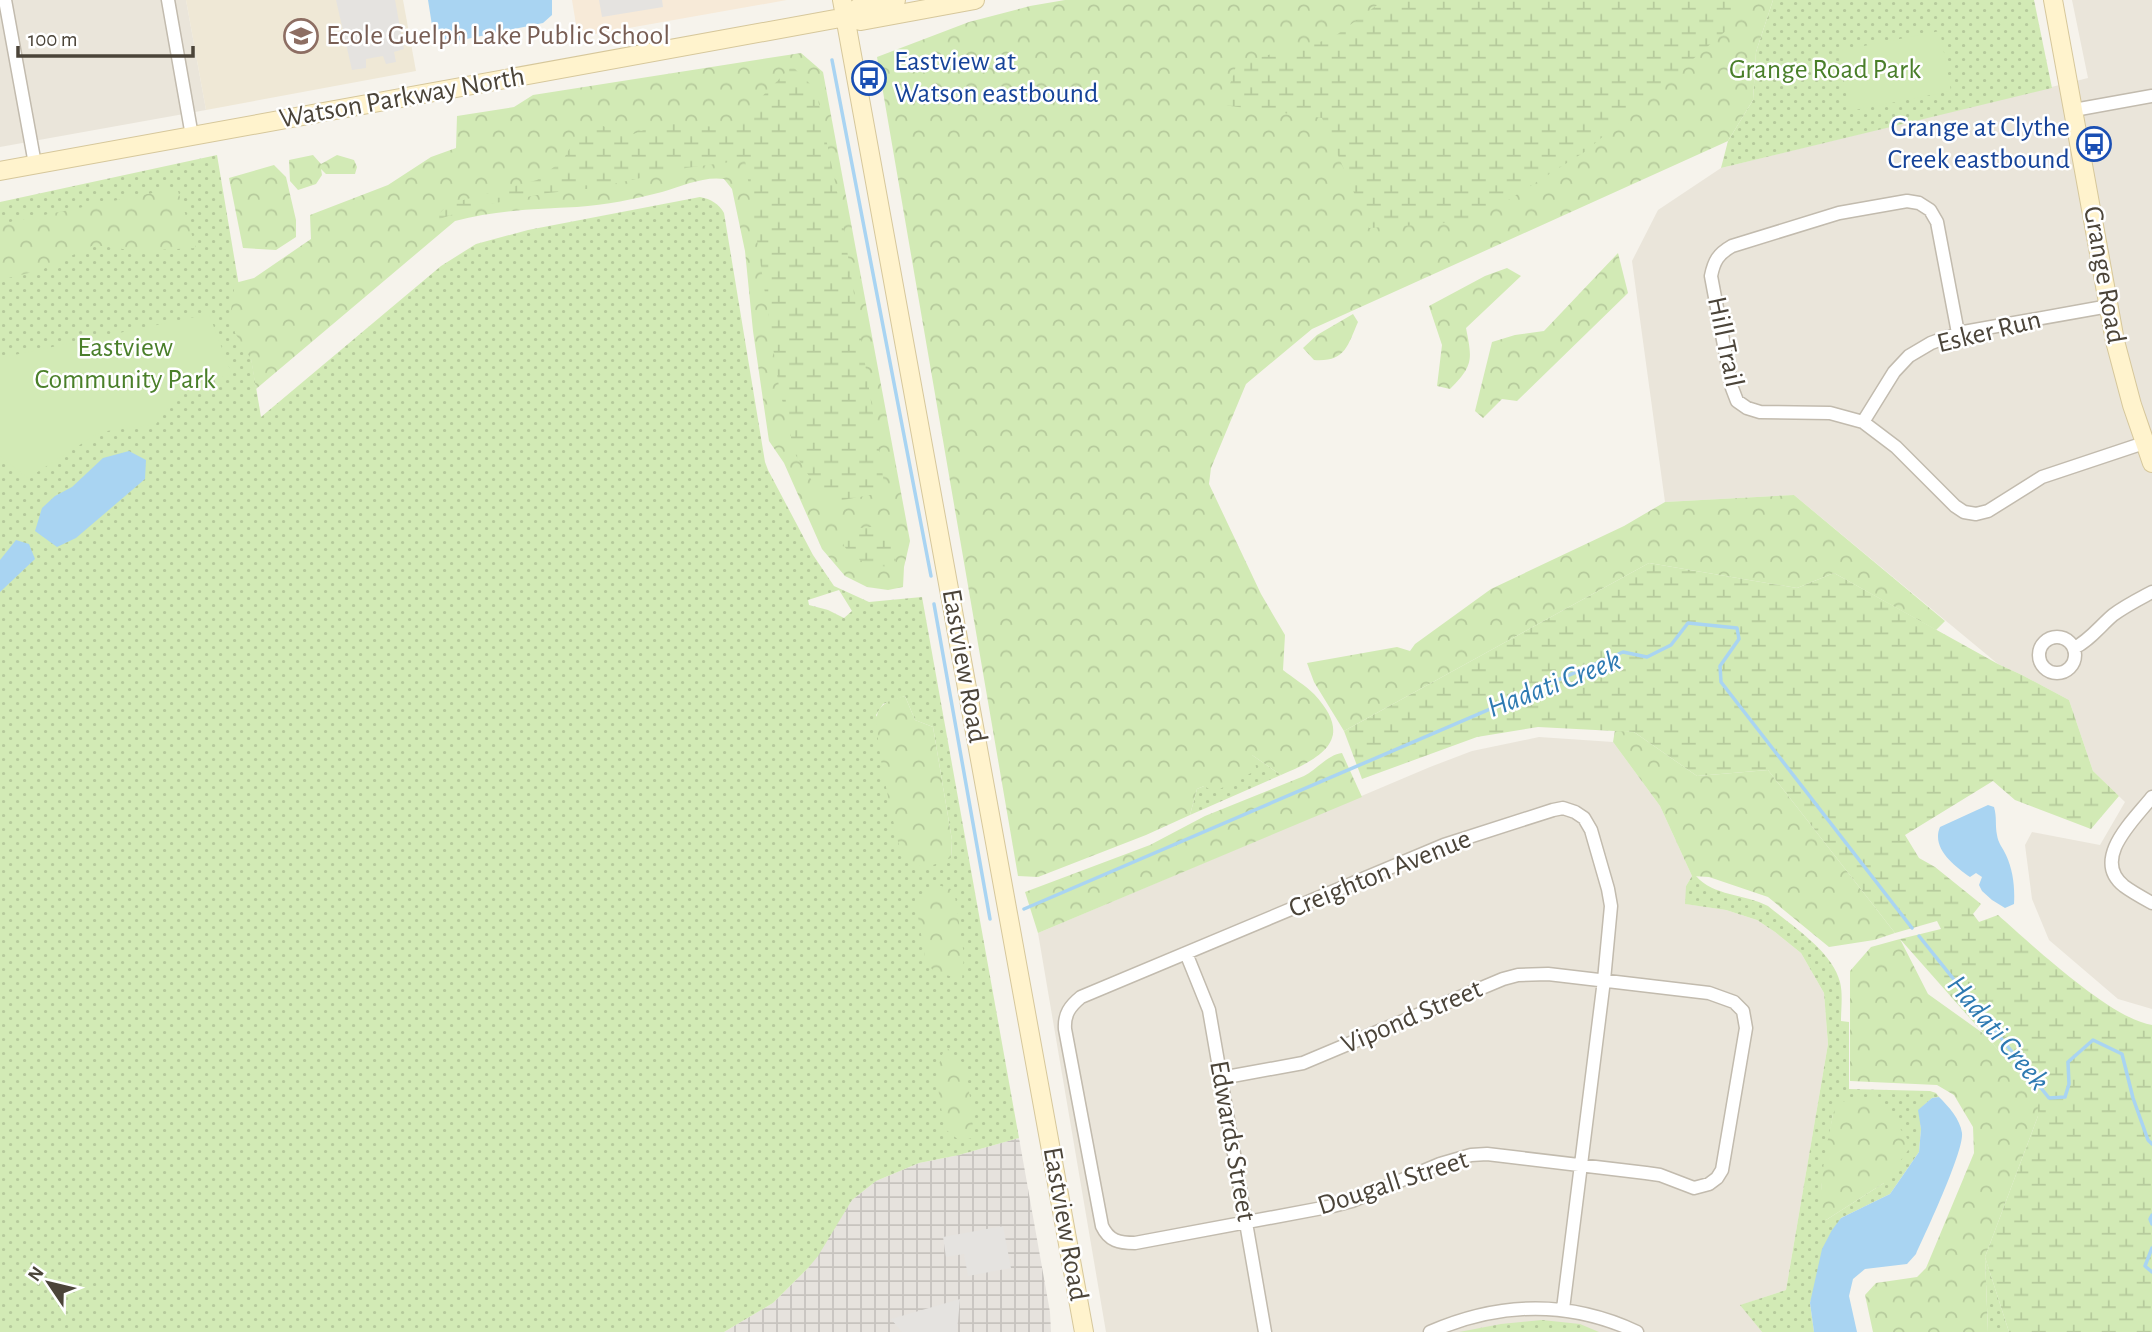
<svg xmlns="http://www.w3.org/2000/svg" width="2152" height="1332" viewBox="0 0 2152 1332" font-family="'Alegreya Sans',sans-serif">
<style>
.residential{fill:#eae5da}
.commercial{fill:#f7ead8}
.industrial{fill:url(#industrial-grid)}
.education{fill:#efe8d6}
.green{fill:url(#green-dots);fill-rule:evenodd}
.forest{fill:url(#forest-crowns)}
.wetland{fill:url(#wetland-marsh)}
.pitch{fill:#d2eab5}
.parking{fill:#e5e3e0}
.water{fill:#a9d4f2}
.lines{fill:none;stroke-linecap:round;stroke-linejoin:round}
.stream{stroke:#a9d4f2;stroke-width:3.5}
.street-casing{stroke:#c2bbae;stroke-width:15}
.secondary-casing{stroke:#d6c79b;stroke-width:20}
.street{stroke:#fff;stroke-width:12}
.secondary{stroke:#fff3cd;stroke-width:18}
.labels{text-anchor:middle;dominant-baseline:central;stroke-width:5;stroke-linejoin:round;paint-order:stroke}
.education-label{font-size:28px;fill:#785e54;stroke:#fff;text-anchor:start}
.transit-label{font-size:28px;fill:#164399;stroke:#fff;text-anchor:start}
.park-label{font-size:28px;fill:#4a7f2a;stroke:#fff}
.street-label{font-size:28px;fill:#4b4439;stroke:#fff}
.water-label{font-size:30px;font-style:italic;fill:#2e7ab2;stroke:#fff}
</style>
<defs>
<pattern id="industrial-grid" width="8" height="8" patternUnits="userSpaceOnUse" patternTransform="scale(1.75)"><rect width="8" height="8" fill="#e6e2dd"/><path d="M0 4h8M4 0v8" fill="none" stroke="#c7c3be"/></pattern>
<pattern id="green-dots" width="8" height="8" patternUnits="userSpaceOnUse" patternTransform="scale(1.75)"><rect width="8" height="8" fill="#d2eab5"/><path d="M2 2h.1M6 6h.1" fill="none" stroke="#b6ca9c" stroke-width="1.8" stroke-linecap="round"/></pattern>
<pattern id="forest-crowns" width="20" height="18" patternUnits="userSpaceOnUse" patternTransform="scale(1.75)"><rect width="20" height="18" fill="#d2eab5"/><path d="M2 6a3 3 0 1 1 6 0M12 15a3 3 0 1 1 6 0" fill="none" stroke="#b6ca9c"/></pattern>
<pattern id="wetland-marsh" width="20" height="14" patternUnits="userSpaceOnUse" patternTransform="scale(1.75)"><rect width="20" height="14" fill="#d2eab5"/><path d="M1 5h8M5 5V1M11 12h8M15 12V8" fill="none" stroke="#b6ca9c"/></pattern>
</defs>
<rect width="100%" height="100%" fill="#f6f3ec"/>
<path class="residential" d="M0,0H186L206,110L0,147Z
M2072,0H2152V1009L2118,999L2049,940L2032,899L2025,845L2032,832L2100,845L2125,802L2093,771L2069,700L2022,675L1998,664L1794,495L1665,502L1632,261L1658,210L1721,168L2088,78Z
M1539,737L1613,742L1660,806L1692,876L1686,886V904L1726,910L1757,920L1775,932L1801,953L1824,993L1828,1044L1786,1290L1741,1305L1762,1332H1106L1038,933L1430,767L1472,751Z"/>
<path class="commercial" d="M572,0H787L578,37Z"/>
<path class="industrial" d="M1019,1138L1050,1312L1051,1332H724L773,1303L808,1268L852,1200L876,1181L919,1163L959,1155Z"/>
<path class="education" d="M186,0H403L416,71L206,110Z"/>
<path class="green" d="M1773,0H2034L2052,88L1721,168L1728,141L1753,100L1756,52Z
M217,155L261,417L441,266L476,244L528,230L700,197C711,199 719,204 724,213L765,462L768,470L813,555L834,586L869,602L922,597L1019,1138L959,1155L919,1163L876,1181L852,1200L818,1256L808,1268L773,1303L724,1332H0V202ZM839,590L852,611L844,618L828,610L809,605L808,600ZM905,696L915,720L933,727L952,840L951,858L876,715L883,704Z
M1252,755L1281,775L1190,815L1197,789L1204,786Z
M1692,876H1696C1713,896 1745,894 1768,906C1792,926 1832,951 1840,982C1843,994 1841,1009 1841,1021L1849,1022V1089L1930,1091L1936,1093L1939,1097L1932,1098L1919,1110L1921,1129L1919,1152L1890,1194L1841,1218L1810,1303L1814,1332H1762L1740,1305L1786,1290L1828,1044L1824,993L1801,953L1775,932L1757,920L1726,910L1685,904L1686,886ZM1833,1114L1884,1183L1826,1220L1821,1189Z
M1985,1257L2009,1332H1988Z
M1542,1320L1580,1324L1599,1332H1459L1501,1324Z"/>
<path class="forest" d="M1065,0H1773L1756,52L1753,100L1728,141L1312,329L1246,384L1211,468L1209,484L1261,594L1285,635L1283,670C1293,678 1305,685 1314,694C1355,738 1324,757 1281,775L1252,755L1257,770L1214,792L1204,786L1197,789L1190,815L1146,835L1038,877L1018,876L877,57L969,22L1030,6Z
M801,53L823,72L910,541L904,567L903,587L888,590L867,587L845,576L822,549L784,463L769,441L753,331L745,251L732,189L724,179C704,176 682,186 662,192C635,199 606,205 577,207C536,209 495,210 455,221L256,389L251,359L235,333L231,310L235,283L254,278L311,239L310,215L388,185L431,157L456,148L457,116L514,107L533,95Z
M313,155L321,164L337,155L354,160L357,167L355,174H326L321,169L322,175L316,184L298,190L290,181L289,160Z
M274,165L286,177L296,220V237L276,250L243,248L229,178Z
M177,188L196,248L137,251L94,245L41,270L0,280V224Z
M1618,253L1628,293L1517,401L1502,399L1483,418L1475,411L1492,342L1515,335L1544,331Z
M1507,268L1521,276L1466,328C1472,359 1474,365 1450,389L1437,386L1442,345L1429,306L1485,276Z
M1353,314L1358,322C1347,347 1345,362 1314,360L1303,348L1317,335Z
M1794,495L1945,621L1936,630L1834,573L1797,588L1649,563L1344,731L1314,682L1307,663L1397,647L1410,651L1415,644L1491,589L1624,526L1665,502Z
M905,696L915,720L933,727L952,840L951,858L928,867L912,865L901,852C895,832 871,726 878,712C883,701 895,699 905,696Z
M1615,730L1634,732L1697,776L1768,770L1895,933L1874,940L1829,947L1768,897L1709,877L1692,876L1660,806L1613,742Z
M1342,753L1362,797L1038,933L1025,892L1150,845L1205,816L1304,776C1316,770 1329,754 1342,753Z
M938,885L954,890L964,955L962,980L934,971L926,963L915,899Z
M1900,939L1928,994L1984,1034L2038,1095V1116L1985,1257L1988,1332H1873L1865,1295L1876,1283L1917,1277L1926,1268L1974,1153L1973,1127L1954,1095L1937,1085L1850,1081V971L1871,947Z
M946,1047L964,1064L973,1114L972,1138L960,1141L945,1129C941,1104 931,1071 946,1047Z
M1849,1100L1880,1101L1912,1145L1884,1183L1826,1220C1813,1203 1829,1136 1833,1114L1838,1103Z"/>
<path class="wetland" d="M1384,0H1738L1728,29L1586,151L1475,221L1369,228L1322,118L1223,105L1237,63L1331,39Z
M792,66L816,90L840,206L884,483L876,494L826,503L795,454L779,387L745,160L686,168L595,188L548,193L474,207L431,222L449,204L537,180L563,160L575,139L601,125L626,137L661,123L731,128Z
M890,525L897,550L895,566C871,569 840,557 840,530Z
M1649,563L1797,588L1834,573L1998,664L2022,675L2069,700L2093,771L2119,796L2091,829L2015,800L1993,781L1905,835L1919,858L1935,867L1981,904L1973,914L1979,922L1998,915C2031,944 2111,1019 2152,1025V1332H2009L1985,1257L2038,1116V1095L1900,939L1941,929L1937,921L1895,933L1768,770L1697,776L1634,732L1538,727L1477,737L1362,779L1344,731Z"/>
<path class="pitch" d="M1940,31L1951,91L1850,111L1838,51Z
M209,314L232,375L189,382L156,424L100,432L28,478L0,456V358Z"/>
<path class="parking" d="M336,0H395L404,49L394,52L396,62L386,64L383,56L366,59V68L352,70Z
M599,0H662L663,7L602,17Z
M1003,1226L1011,1268L968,1276L964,1254L946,1257L943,1237Z
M960,1299L957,1332H902L891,1319Z"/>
<path class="water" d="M428,0H552V15L543,23L457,41L434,38Z
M129,451L146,460L145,479L76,538L57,547L35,531L42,508L55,496L72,487L103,458Z
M16,540L29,544L35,559L0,592V560Z
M1988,805L1994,807C1997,817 1995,825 1997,835C1998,843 2003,848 2006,855C2013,870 2015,887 2014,904L2005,908L1992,900L1982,891L1979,885L1982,877L1976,873L1970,877C1954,866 1931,848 1940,827Z
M1939,1097C1949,1107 1960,1119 1962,1133C1964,1151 1926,1232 1916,1254L1907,1264L1865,1269L1853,1279L1849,1296L1857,1332H1814L1810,1303L1822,1249L1832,1230L1841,1218L1890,1194L1919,1152L1921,1129L1918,1110L1932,1098Z"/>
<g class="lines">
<path class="stream" d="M832,60L931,576
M934,604L990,919
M1024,909L1623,652L1647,657L1671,645L1688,623L1737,628L1739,639L1720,666L1721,682L1912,928
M1919,936L2049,1098L2065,1097L2069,1084L2068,1062L2093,1040L2122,1054L2133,1098L2148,1140L2152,1144
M2152,1215L2150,1219L2152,1224
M2152,1248L2145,1266L2152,1272"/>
<g class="street-casing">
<path id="street" d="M5,0L35,164
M168,0L192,136
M2074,110L2152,96
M1958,333L1937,222L1930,210L1919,203L1907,201L1839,213L1732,246C1718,254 1714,261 1711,276L1732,388L1737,401L1747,408L1760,412L1830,413L1863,422L1896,447L1955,506L1964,512L1976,514L1988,511L2042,477L2144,443
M1863,422L1894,372L1909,356L1931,343L1958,333L2109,306
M2039 655a18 18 0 1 1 36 0a18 18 0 1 1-36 0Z
M2074,648C2089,641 2100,626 2113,615C2125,606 2139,599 2152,592
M2152,797C2135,819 2090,859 2124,886C2132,892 2143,898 2152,903
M1186,953L1209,1010L1265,1332
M1221,1078L1303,1063L1503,979L1518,975L1548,974L1709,993L1734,1002L1743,1011L1746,1028L1722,1170L1717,1178L1709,1184L1694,1188L1660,1175L1646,1173L1487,1154L1471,1155L1440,1164L1352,1201L1333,1206L1135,1243C1119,1243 1109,1241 1102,1226L1065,1029C1064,1014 1070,1006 1081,997L1444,845L1553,810L1563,808L1575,812L1584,818L1591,830L1608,889L1611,906L1604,980L1563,1309
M1430,1332C1499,1302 1569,1300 1637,1332"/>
</g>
<g class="secondary-casing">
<path id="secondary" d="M842,0L1084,1332
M2053,0L2115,341L2132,405L2152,463
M846,17L859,7L896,0
M0,171L846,17L861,21L975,0"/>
</g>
<use href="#street" class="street"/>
<use href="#secondary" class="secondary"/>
</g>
<defs>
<g id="school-ring" transform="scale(1.75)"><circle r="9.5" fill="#fff" stroke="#8d6e63" stroke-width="1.5"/><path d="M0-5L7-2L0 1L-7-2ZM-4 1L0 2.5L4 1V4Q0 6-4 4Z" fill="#8d6e63"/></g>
<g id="bus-ring" transform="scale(1.75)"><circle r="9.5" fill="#fff" stroke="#1a4fb4" stroke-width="1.5"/><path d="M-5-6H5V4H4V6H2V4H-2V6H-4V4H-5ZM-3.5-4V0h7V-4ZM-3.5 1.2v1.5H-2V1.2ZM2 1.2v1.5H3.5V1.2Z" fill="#1a4fb4"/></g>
</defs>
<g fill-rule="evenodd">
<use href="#school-ring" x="301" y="36"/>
<use href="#bus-ring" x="869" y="78"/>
<use href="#bus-ring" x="2094" y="144"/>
</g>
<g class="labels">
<g class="education-label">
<text x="326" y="36">Ecole Guelph Lake Public School</text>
</g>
<g class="transit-label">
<text x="894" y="62">Eastview at<tspan x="894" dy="32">Watson eastbound</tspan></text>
<text x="2070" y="128" text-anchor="end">Grange at Clythe<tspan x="2070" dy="32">Creek eastbound</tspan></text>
</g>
<g class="park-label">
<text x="1825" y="70">Grange Road Park</text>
<text x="125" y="348">Eastview<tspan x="125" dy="32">Community Park</tspan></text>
</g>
<g class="street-label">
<text transform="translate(402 98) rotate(-10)">Watson Parkway North</text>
<text transform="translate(2104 275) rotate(80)">Grange Road</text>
<text transform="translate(1989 332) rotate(-14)">Esker Run</text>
<text transform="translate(1725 342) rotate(78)">Hill Trail</text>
<text transform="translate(964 666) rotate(80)">Eastview Road</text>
<text transform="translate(1380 874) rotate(-22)">Creighton Avenue</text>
<text transform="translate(1412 1017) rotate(-23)">Vipond Street</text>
<text transform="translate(1232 1141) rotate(80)">Edwards Street</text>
<text transform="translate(1393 1183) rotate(-18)">Dougall Street</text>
<text transform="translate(1065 1224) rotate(80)">Eastview Road</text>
</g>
<g class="water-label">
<text transform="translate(1554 684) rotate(-21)">Hadati Creek</text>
<text transform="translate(1998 1033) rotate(50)">Hadati Creek</text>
</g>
</g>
<g transform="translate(49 1283) rotate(305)" stroke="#ffffff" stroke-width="5" paint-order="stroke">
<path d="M0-5L12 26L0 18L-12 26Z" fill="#4b4439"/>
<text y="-10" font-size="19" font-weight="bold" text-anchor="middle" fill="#4b4439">N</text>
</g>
<path d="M18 46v10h175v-10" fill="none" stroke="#4b4439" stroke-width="3.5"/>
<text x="28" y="46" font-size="21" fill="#4b4439" stroke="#ffffff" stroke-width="5" paint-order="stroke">100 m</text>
</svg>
